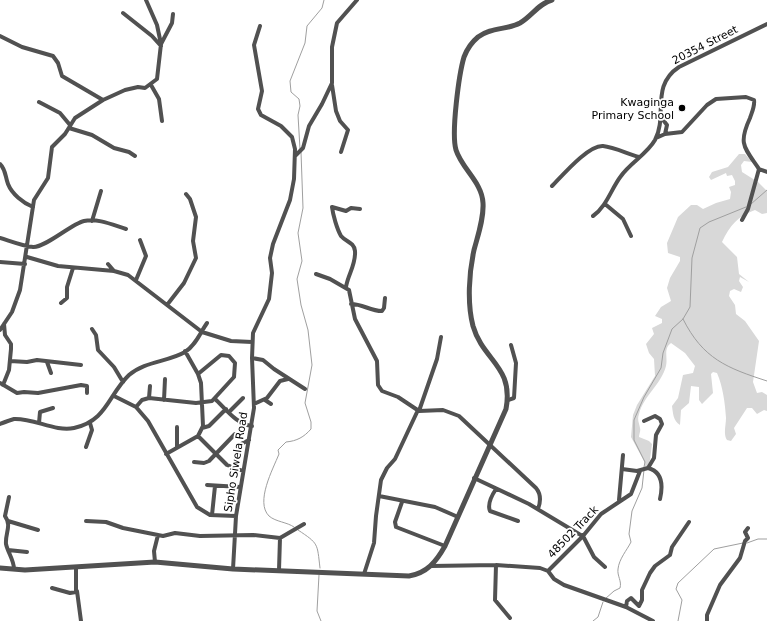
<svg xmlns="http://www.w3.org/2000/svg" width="767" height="621" viewBox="0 0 767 621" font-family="'DejaVu Sans',sans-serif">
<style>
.green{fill:#d8d8d8}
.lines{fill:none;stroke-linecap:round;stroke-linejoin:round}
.stream{stroke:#9f9f9f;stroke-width:1}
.minor{stroke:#515151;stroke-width:4}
.tertiary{stroke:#515151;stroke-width:5}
.poi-dot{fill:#000;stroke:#fff;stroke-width:1.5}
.labels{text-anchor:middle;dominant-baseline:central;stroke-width:3.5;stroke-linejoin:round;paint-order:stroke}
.street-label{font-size:11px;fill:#000;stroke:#fff}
.poi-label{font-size:11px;fill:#000;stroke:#fff;text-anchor:end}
</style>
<rect width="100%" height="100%" fill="#fff"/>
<path class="green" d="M739,154H745L752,162L744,161L741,165L742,172L758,182L767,191V213L762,214L755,210C738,216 730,225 722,242L737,257L739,274L749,282L740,277L739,281L743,287L741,292L734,289L730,291L729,296L735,305L736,314L745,321L759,341L753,382L757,393L762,392L767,395V411L764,410L757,414L752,408H747L734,428L736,434L731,441L727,440C723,434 726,425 726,418C725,403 723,387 717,373L713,372L711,374L713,393L702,404L699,400V387L691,386L689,403L681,410L680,425C673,421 673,413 672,406L678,398L683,375L693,373L695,366L685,353L671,343C663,349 668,357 666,366C661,385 644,395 639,414C637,420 639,422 640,428C641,431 639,434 639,437L649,441L652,444L650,460L647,467H645L644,461L631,437L633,415L637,405L655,376L654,359L649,353L646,344L654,334L652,328L662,323V319L655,316L661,307L671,301L667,288L670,278L680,261V257L668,253L667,243L678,217L691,205H697L703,209L716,203L730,199L731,192L729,187L735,185V181L732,175L727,176L726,173L711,180L709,177L712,172L728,167Z"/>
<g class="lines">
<path class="stream" d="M300,149L298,115L300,106L299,99L291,92L290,81L305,43L307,26L322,8L324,0
M751,204L767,190
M683,319C703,359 727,368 767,381
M644,467L645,462L634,440V420L644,397L661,368L663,353L672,329L683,319L690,307L692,258L700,228L709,222L746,207
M294,527C287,522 276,522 269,516C255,502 273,469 279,454L278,450L286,442C297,441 304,437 311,429V422L305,403L312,365L308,330L301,305L297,279L302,261L298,233L303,208L301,152
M298,530C319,544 317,543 320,568
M747,543L758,539H767
M319,575L317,611L321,621
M605,599L614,591L620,588C622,581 617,576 618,569C619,559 627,550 631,542L629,534L632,511L642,488L644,470
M593,621L598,617L603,602
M678,621L682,600L676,589L678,583L714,549L743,543"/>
<path class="minor" d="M146,0L157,25L161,44
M123,13L152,36L161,46
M0,36L22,47L53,56L58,63L62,76L103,100
M151,85L159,99L162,121
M332,85L336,111L340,121L348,130L341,152
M39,102L60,113L70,125
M660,116L667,125L665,134
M69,128L92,135L114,148L129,152L135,156
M656,138L665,134L682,132L707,105L716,99L746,97L754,100C755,106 752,112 750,118C738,144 744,147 759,169L748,209L742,220
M296,155L303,148L309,126L322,104L332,83V47L337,23L357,0
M0,164C6,170 5,176 8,184C12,194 23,203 33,207
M759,169L767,172
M552,186C562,176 588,145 603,146C614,147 628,154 639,157
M605,204L623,219L631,236
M593,216C607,206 611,189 621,176C630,163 647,154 655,140C668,116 650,86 679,67L767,24
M92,221L101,191
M0,238C10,241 22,246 33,247C45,248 71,224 84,221C98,218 113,225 126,229
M27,257L58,266L114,271L128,275L202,332L231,341L252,342
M0,262L25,264
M108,264L114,271
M316,274L330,279L349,290L355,319L377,361L378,385L382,391L398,397L419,411L443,410L459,416L536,488C541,494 541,501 538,509
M136,280L146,256L140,240
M346,287C348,274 356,265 355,251C354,242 346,242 341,236C337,229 333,215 332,207L346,211L351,208L360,209
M61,303L67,298V287L73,268
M351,304C363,304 370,311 382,311L384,308L385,298
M167,305L184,283L196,258L193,241L196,217L190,199L186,194
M92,329L96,335L98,350L114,367L123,382
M0,330L12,312L20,290L34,200L48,178L52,147L65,134L75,118L103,100L125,90L138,87L145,88L157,79L161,44L172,23L173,14
M252,358L263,360L274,369L305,389
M10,361L27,362L37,360L81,365
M47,362L51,373
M0,383L17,393L24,392L38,393L81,385L87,386V393
M3,385L9,370L11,349V344L5,335L4,324
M114,396L136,407L148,421L197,507L210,515L236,516
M149,398L150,386
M215,399C225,408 237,425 252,426
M164,400L165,379
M265,400L271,404
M508,400L514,398L516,363L511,345
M254,404L267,398L280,381L288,379
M136,407L142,400L149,398L196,403L212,401L234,377L235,363L229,356L221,355L198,374
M419,411L437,359L441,337
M229,412L243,398
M644,421L655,416L660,419L662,424L656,435L654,458L648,468
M39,423L40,412L53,408
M0,424C5,422 10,420 14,419C34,418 55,432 74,428C107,421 108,395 129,375C145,361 168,362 185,352C196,345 200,333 207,323
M177,427V447
M202,428L209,426L226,409
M198,436L227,465L243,471
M241,444L249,440
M86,447L92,430L90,423
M166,454L198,436L203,426L201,383L198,374L185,351
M194,462L204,463L209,461L235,434
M622,469L637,471L648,468C663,472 663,486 660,499
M474,478L529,504L579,534L583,536L594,557L605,567
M207,485L240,487
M496,489C492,495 487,504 490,511L518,521
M379,496L435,507L458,517
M619,500L623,455
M402,502L395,522L396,527L445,546
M212,515L215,486
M5,516C12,526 5,533 6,544C8,553 14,560 14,569
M5,516L9,497
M8,521L38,530
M86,521L106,522L123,528L163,536L175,533L200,536L253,535L280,538
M8,550L27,552
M155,562L154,551L158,535
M496,565L495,600L510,618
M431,566L496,565L540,568L548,571L554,579L564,585L626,607L653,621
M233,569L236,516L254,408L252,358L253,333L269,299L272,273L270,258L273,244L290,200L294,179L295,149L292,137L281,126L261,115L258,109L262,91L254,45L260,26
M279,570L280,538L304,524
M548,571L583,536L601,514L631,494L640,471
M364,574L374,543L376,516L381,480L387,468L395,459L418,410
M52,588L70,593L76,592V568
M77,591L81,621
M626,607L627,601L631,598L639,606L642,600V590L650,573L655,566L670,555L672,547L689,522
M707,621V615L720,585L740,558L745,541L748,538L745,532L748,528"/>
<path class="tertiary" d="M0,568L25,570L155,562L233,569L409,576C427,573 436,562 445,546L506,409C514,366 483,361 473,326C467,303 469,273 474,250C478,235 484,218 483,203C482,182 462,169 456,150C451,133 459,74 464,57C467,49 472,42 478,37C491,27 507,30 520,23C532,16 538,4 552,0"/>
</g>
<circle class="poi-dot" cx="682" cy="108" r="4"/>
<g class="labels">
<g class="street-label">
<text transform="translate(705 45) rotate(-27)">20354 Street</text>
<text transform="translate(236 462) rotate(-81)">Sipho Siwela Road</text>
<text transform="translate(573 532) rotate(-46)">48502 Track</text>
</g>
<g class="poi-label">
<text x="674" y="102">Kwaginga<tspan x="674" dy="13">Primary School</tspan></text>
</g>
</g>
</svg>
